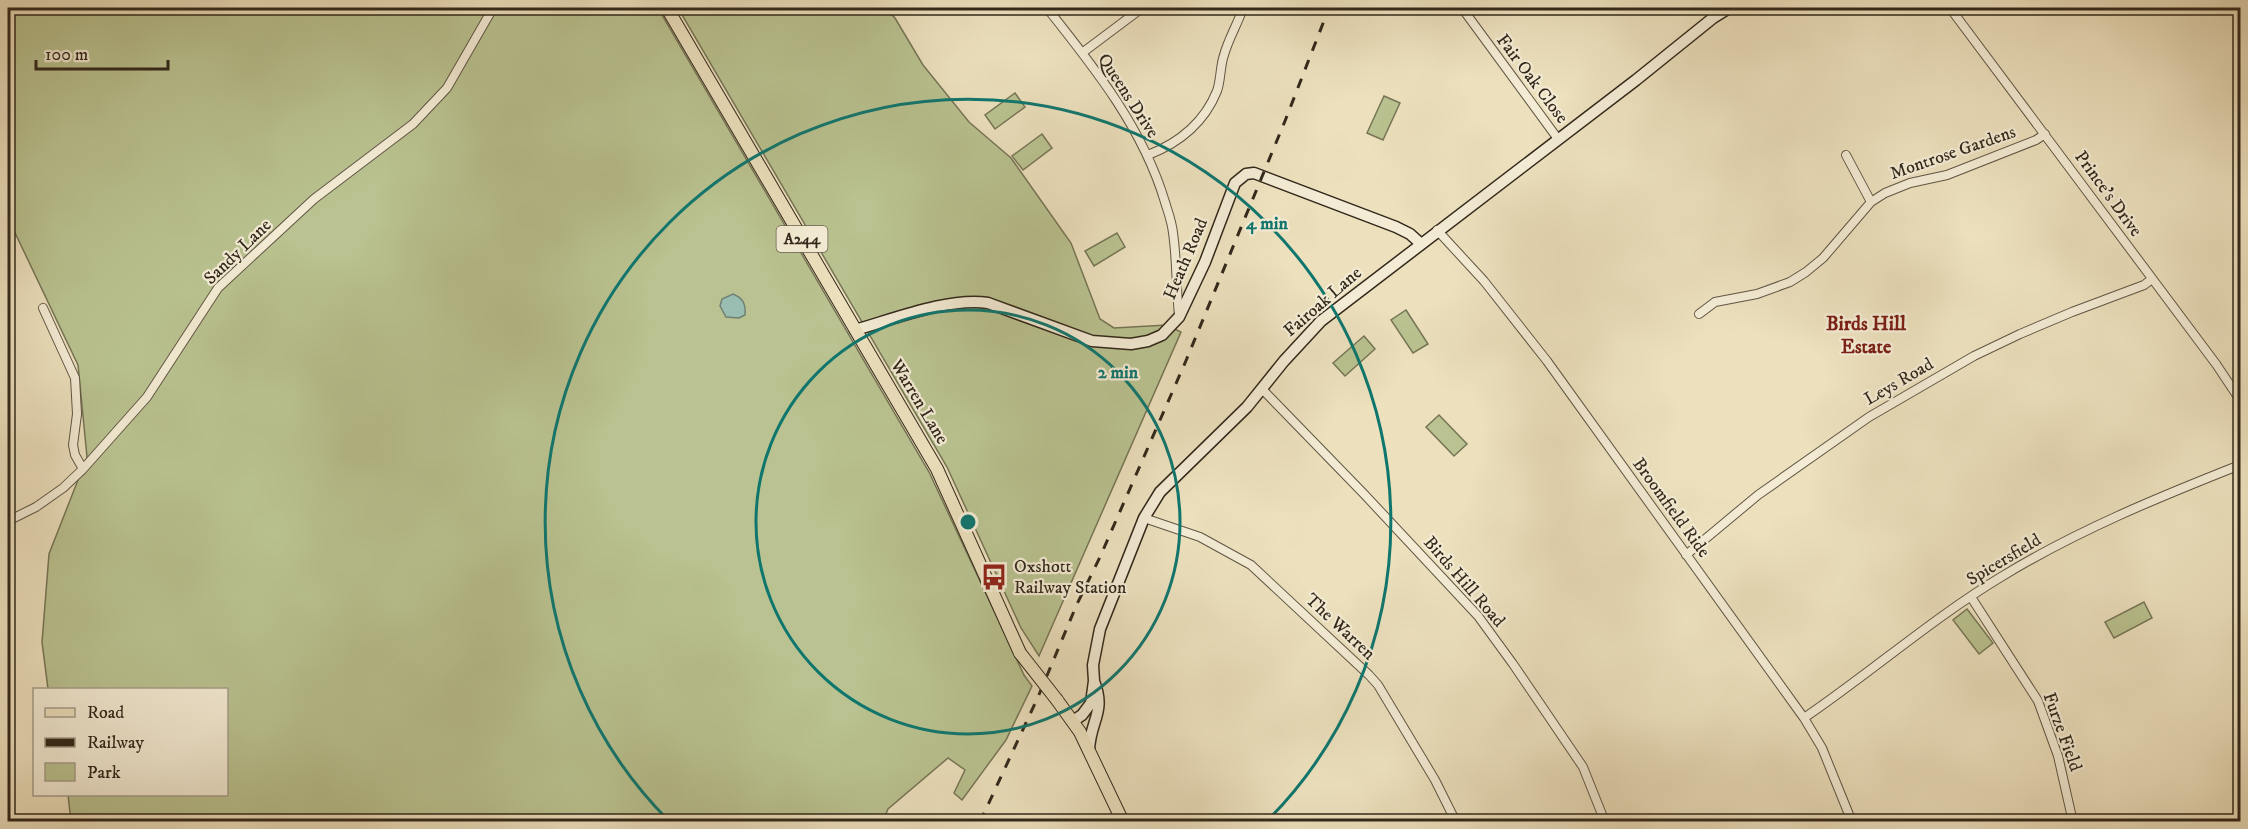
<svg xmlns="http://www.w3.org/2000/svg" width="2248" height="829" viewBox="0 0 2248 829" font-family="'IM FELL DW Pica',serif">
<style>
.green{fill:#b9c290;stroke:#767556;stroke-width:1.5}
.water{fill:#99bdb0;stroke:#708174;stroke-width:1.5}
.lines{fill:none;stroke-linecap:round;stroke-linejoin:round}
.minor-casing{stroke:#605644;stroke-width:10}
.secondary-casing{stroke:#32281b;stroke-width:13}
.primary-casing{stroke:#32281b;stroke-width:14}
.minor{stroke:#f3ebd4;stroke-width:8}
.secondary{stroke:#f3ebd4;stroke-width:10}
.primary{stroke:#ece0bd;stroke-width:12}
.rail{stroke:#32281b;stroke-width:3;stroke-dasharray:10 10;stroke-linecap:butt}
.primary-bridge-casing{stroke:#32281b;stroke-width:14;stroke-linecap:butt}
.primary-bridge{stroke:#ece0bd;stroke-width:12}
.ring{fill:none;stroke:#0f766e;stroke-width:3}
.labels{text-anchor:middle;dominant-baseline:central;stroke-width:4.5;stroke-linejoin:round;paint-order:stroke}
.shield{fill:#f3ebd4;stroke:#6c6252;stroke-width:1.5}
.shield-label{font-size:16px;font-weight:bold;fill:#32281b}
.street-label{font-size:18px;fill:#32281b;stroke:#f3ebd4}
.poi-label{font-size:18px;fill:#32281b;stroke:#f3ebd4;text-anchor:start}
.neighbourhood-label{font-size:20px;font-weight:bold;fill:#7a1f14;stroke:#f3ebd4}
.centre{fill:#0f766e;stroke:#f3ebd4;stroke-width:3}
.ring-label{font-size:18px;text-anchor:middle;font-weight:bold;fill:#0f766e;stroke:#f3ebd4;stroke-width:4.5;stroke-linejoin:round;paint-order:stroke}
</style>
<rect width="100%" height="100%" fill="#ece0bd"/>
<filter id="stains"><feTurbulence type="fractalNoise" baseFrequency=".00333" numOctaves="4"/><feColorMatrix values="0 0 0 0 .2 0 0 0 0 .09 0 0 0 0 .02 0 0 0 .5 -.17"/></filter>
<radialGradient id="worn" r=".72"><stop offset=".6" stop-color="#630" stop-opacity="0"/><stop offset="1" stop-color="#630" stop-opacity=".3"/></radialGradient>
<path class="green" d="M8,8H658L929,472L1024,675L1032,686L1006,740L962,800L954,793L965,770L948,758L888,809L883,821H71L68,795L226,794V690L48,689L42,642L49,554L87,457L78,365L8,218Z
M678,8H885L895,18L923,65L969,122L1011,158L1071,243L1100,319L1114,328L1167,325L1181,332L1039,656L1021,628L947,467Z
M1015,93L1025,107L995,129L985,115Z
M1384,96L1400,103L1383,140L1367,133Z
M1042,134L1052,148L1023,170L1012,156Z
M1117,233L1125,247L1094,266L1085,251Z
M1406,310L1428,344L1413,353L1391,320Z
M1364,336L1375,349L1345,376L1333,363Z
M1439,415L1467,444L1454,456L1426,427Z
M2144,602L2152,618L2114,638L2105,622Z
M1967,609L1993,643L1979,654L1953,620Z"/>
<path class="water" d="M733,294C743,298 746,304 745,315L739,318L726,317L720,306L722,299Z"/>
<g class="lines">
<g class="minor-casing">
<path id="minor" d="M1047,8C1094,67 1143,128 1165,202C1168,212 1172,222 1173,233C1177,260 1176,288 1179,315
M1462,8L1558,139
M1950,8L2216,364L2240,400
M1082,53L1142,8
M1148,155C1179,143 1204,123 1217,91C1221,80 1220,66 1224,55C1228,40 1238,23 1243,8
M1846,155L1871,202
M1437,230L1484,281L1547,361L1804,718L1822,748L1852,822
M43,308L75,378L77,414L73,445L75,455L83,469
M1699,314L1715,302L1757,294L1790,282L1806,272L1823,258L1871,202L1885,193L1910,183L1947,175L2036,140L2045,134
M1262,389L1364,494L1478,616L1513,664L1583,767L1605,822
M1144,518L1200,537L1251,565L1369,675L1378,685L1435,780L1456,822
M8,521L36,507L63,488L83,469L147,397L218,288L314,199L413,124L447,88L493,8
M1686,555L1758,495L1869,417L1974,356L2020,334L2072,312L2144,285L2152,279
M1971,597L2038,701L2058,756L2073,822
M1804,718C1870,673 1933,618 2001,577C2076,531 2159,497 2240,465"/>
</g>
<g class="secondary-casing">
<path id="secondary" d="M855,330C894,319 949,297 988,303L1092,341L1131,344L1148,341L1162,335L1179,317L1205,262L1235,183L1246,174L1254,173L1396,227L1410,234L1420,243
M1073,721L1082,715L1091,703L1094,681L1093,665L1100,629L1144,518L1160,492L1247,407L1284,361L1321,321L1636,80L1713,18L1729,8
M1089,749C1091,719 1106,712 1094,681"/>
</g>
<g class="primary-casing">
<path id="primary" d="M667,8L937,469L1020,653
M1057,700L1080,732L1123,822"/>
</g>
<use href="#minor" class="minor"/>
<use href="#secondary" class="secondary"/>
<use href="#primary" class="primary"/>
<path class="rail" d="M980,822L1038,697L1077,604L1100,557L1185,363L1285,121L1329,8"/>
<g class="primary-bridge-casing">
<path id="primary-bridge" d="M1020,653L1057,700"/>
</g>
<use href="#primary-bridge" class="primary-bridge"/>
</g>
<g class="ring">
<circle cx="968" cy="522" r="212"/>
<path d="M669 821A423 423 0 1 1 1267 821"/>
</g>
<defs>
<g id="bus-bare" transform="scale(2.07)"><path d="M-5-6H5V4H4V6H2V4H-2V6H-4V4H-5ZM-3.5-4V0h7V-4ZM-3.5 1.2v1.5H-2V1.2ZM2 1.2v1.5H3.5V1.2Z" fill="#8f2418" stroke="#f3ebd4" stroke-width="2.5" paint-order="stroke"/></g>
</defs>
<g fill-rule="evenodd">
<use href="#bus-bare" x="994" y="577"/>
</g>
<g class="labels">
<rect class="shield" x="776.5" y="226" width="51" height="26" rx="4.5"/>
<g class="shield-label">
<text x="802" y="239">A244</text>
</g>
<g class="street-label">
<text transform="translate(1532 79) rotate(53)">Fair Oak Close</text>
<text transform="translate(1128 96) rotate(57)">Queens Drive</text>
<text transform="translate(1953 153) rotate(-19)">Montrose Gardens</text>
<text transform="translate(2108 194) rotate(54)">Prince's Drive</text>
<text transform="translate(238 252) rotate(-44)">Sandy Lane</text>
<text transform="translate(1186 259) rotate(-67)">Heath Road</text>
<text transform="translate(1323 302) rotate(-41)">Fairoak Lane</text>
<text transform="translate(1899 382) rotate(-30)">Leys Road</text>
<text transform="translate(919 402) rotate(59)">Warren Lane</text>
<text transform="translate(1671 508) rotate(54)">Broomfield Ride</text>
<text transform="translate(2004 560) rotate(-31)">Spicersfield</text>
<text transform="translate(1464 582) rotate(49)">Birds Hill Road</text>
<text transform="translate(1340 627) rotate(43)">The Warren</text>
<text transform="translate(2062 732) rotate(70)">Furze Field</text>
</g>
<g class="poi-label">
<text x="1014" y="567">Oxshott<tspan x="1014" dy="21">Railway Station</tspan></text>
</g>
<g class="neighbourhood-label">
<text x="1866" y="324">Birds Hill<tspan x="1866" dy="23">Estate</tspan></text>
</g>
</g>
<circle cx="968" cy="522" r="9" class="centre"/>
<g class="ring-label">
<text x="1267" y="229">4 min</text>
<text x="1118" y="378">2 min</text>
</g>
<rect width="2248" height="829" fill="none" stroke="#ece0bd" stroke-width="30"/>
<rect x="9" y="9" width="2230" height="811" fill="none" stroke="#32281b" stroke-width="3"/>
<rect x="15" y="15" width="2218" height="799" fill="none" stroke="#32281b" stroke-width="1.5"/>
<rect x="33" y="688" width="195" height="108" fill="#f3ebd4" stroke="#a69d8a" stroke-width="1.5"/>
<rect x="45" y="708" width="30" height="9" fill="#ece0bd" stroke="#a69d8a" stroke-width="1.5"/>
<text x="87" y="718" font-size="18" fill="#32281b">Road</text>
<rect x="45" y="738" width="30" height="9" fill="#32281b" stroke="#a69d8a" stroke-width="1.5"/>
<text x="87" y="748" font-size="18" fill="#32281b">Railway</text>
<rect x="45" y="763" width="30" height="18" fill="#b9c290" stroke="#a69d8a" stroke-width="1.5"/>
<text x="87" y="778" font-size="18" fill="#32281b">Park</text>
<path d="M36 60v9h132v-9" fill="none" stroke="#32281b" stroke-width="3"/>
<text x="45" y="60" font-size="18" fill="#32281b" stroke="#f3ebd4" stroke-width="4.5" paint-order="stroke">100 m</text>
<rect width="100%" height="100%" filter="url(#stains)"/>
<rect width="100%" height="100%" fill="url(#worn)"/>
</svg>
